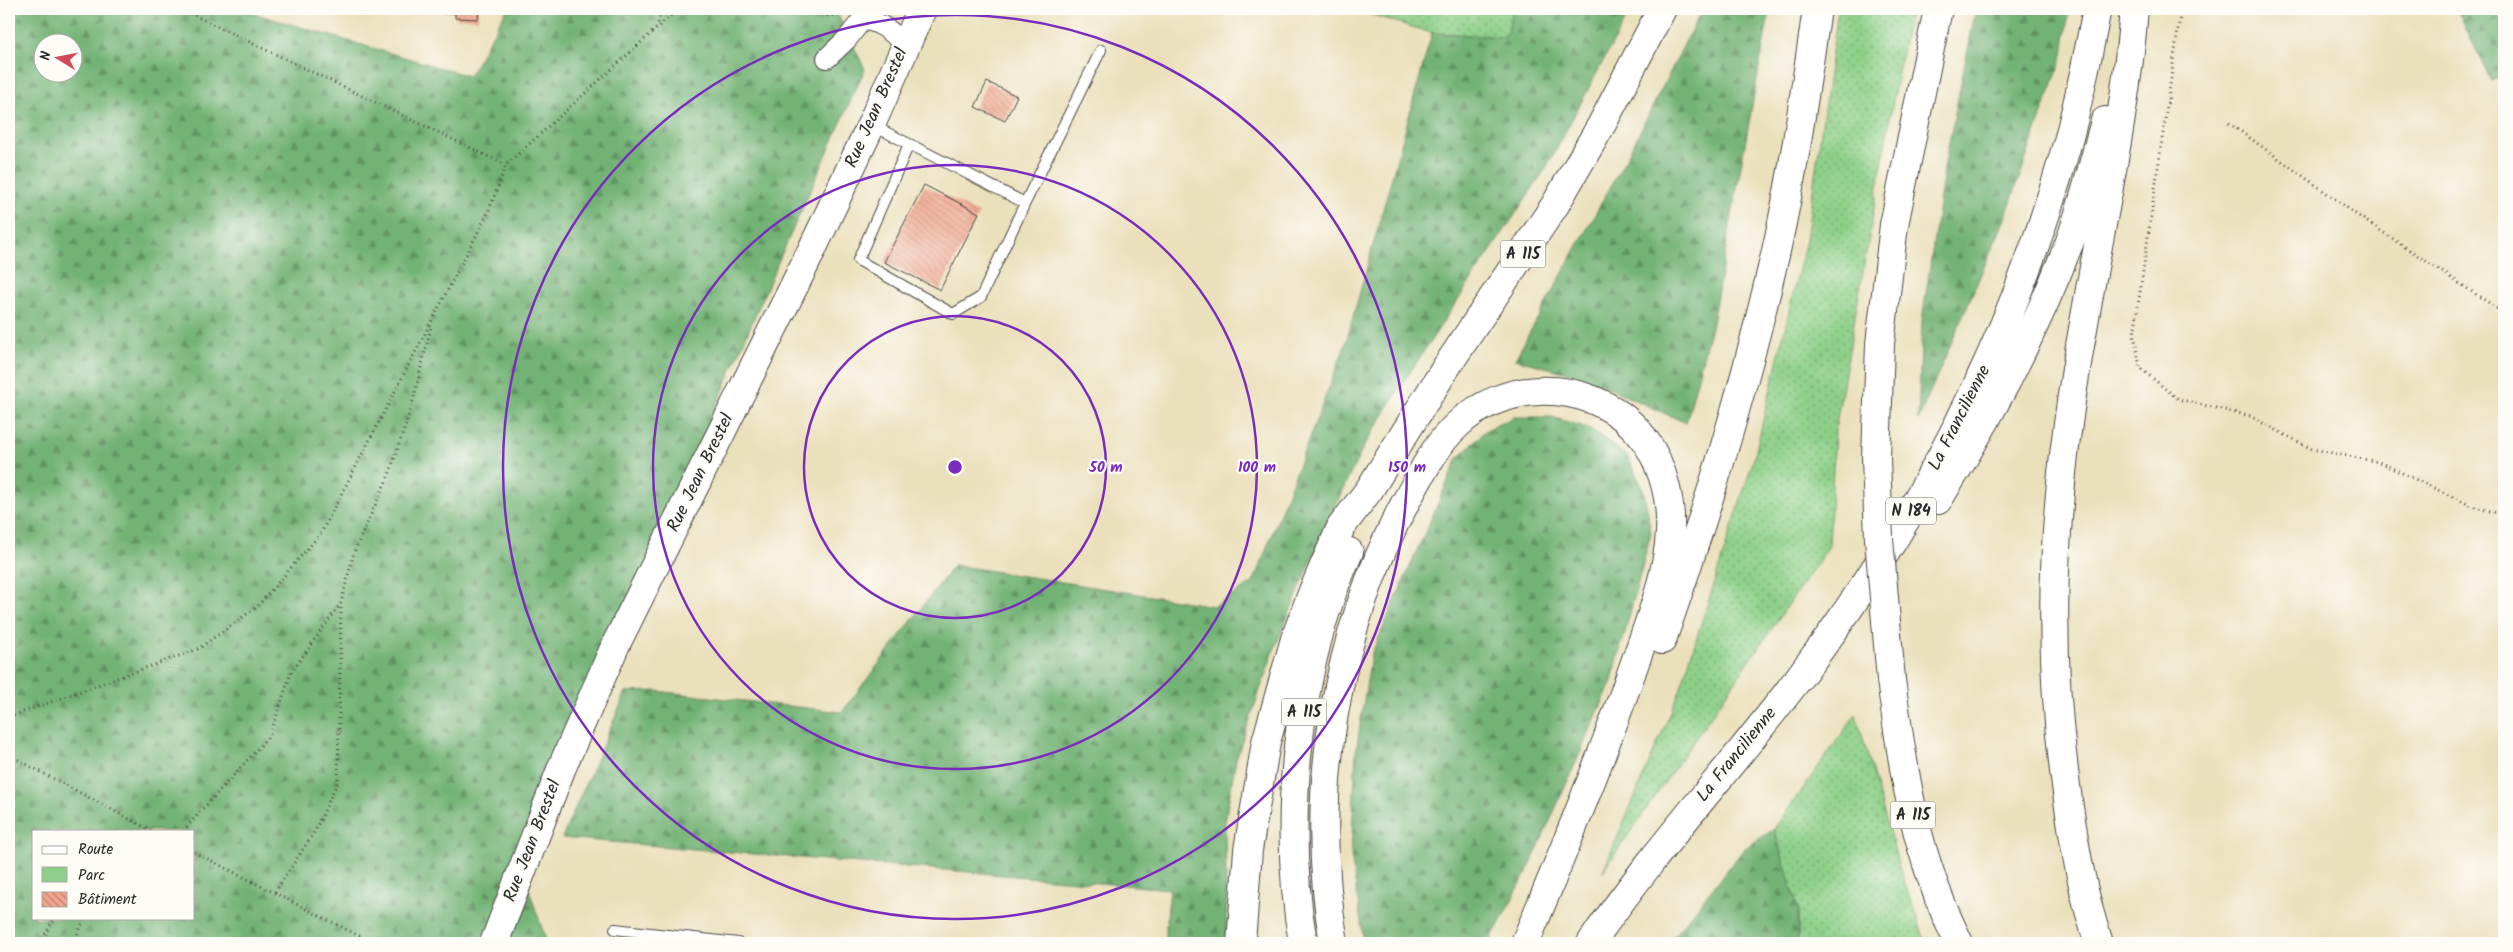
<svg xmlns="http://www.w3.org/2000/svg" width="2513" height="952" viewBox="0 0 2513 952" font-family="Kalam,sans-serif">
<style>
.green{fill:url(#green-dots);stroke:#5c7e5a}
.forest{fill:url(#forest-firs);stroke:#4e6e50;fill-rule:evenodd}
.building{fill:url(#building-back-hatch)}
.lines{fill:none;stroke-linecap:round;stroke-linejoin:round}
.lane-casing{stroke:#484641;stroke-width:12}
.street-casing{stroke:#484641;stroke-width:22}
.secondary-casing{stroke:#484641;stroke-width:30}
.highway-casing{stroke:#484641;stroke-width:30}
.path{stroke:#484641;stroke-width:3;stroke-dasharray:1 4;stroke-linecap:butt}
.lane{stroke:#fff;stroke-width:10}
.street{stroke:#fff;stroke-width:20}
.secondary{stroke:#fff;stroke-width:28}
.highway{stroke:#fff;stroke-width:28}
.highway-bridge-casing{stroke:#484641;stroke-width:30;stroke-linecap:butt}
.highway-bridge{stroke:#fff;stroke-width:28}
.ring{fill:none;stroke:#7b2cbf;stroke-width:2.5}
.labels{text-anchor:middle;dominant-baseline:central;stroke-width:4.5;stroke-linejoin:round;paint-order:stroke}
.shield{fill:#fdfcf7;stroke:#6a6a68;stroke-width:1}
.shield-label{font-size:16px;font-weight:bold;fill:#2b2b2b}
.street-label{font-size:18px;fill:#2b2b2b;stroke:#fdfcf7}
.centre{fill:#7b2cbf;stroke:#fdfcf7;stroke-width:2.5}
.ring-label{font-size:15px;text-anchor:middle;font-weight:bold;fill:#7b2cbf;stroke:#fdfcf7;stroke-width:4.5;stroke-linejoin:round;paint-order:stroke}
</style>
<defs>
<pattern id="green-dots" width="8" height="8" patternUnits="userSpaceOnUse" patternTransform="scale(1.25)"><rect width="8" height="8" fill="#8ed089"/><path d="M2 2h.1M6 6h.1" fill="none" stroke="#74a970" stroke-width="1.8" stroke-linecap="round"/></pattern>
<pattern id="forest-firs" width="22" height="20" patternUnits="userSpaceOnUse" patternTransform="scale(1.25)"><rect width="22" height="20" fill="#72b275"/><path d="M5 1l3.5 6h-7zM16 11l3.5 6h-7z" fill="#5e9160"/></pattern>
<pattern id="building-back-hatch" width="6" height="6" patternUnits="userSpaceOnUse" patternTransform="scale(1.25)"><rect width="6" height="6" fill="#f0a38a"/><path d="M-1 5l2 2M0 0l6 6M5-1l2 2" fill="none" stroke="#c38571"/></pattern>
</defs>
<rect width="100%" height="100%" fill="#fdfcf7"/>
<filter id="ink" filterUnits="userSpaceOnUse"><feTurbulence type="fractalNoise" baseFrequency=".02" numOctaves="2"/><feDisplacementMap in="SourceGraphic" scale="10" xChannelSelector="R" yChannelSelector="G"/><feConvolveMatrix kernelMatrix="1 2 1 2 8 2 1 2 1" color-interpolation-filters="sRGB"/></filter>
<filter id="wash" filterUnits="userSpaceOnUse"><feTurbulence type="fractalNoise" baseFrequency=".0096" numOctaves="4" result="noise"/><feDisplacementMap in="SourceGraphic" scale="20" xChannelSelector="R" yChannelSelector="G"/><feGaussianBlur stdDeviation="1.12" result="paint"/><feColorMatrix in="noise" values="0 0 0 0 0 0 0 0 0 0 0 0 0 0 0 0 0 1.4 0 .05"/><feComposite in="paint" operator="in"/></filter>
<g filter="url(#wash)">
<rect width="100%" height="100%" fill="#ebe0bc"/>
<path class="green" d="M1352,9H1513L1506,37L1432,33Z
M1838,9H1911L1899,67L1835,430L1829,546L1602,873L1679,693L1754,458L1806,240Z
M1856,714L1901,873L1926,943H1798V909L1774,829Z"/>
<path class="forest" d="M9,9H239L469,76L507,9H835L865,69L779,260L520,863L547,943H9ZM42,42H72V72H42ZM34,831H194V918H34Z
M1513,9H1631L1546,168L1406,378L1363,448L1327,523L1274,650L1236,759L1225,821L1227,943H1164L1170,889L562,838L626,692L656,691L842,712L954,565L1214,606L1253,583L1345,346L1432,33L1506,37Z
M1702,9H1770L1712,323L1686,423L1586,378L1515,359L1628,155Z
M1976,9H2069L2063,55L2004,221L1918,420L1922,321L1945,163Z
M2457,9H2504V75L2491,81Z
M1514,417H1552L1591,429L1627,456L1644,491L1651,533L1612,681L1529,868L1489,943H1364L1351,855L1356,751L1371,655L1458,458L1486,430Z
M1774,829L1798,909V943H1668L1744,849Z"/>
<g id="blocks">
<path class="building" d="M430,9H479L478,19L455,18V13L430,11Z
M987,82L1017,96L1005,121L975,107Z
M924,185L979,213L940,290L884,262Z"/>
</g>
</g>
<g filter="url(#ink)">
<use href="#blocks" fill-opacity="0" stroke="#484641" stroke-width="1"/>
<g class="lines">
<g class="lane-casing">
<path id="lane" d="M872,125L1025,203L981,297L953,314L858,260L909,144
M1025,203L1101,50
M615,929L738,943"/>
</g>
<g class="street-casing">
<path id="street" d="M827,58L847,39L862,20C880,20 893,34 906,44"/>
</g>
<g class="secondary-casing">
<path id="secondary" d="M494,943L562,767L616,644L808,258L871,125L922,9"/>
</g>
<g class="highway-casing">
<path id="highway" d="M1876,458L1880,344L1894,225L1938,9
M1938,500C1990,418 2035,332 2070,241C2084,202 2094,161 2105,121
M1662,640C1707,512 1746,383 1776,251C1794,171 1805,90 1817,9
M1891,680C1904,776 1915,855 1959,943
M1241,943L1248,850L1266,742L1295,639L1313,591L1341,527L1369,490L1447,366L1555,205L1602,124L1662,9
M1303,943C1282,822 1296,665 1349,552
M1334,943C1308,794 1335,629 1409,496C1423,471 1435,446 1456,426C1504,380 1584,378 1633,426C1660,453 1672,495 1670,533C1667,580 1647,627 1632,671C1600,763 1563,853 1525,943
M1591,943C1655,849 1733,766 1801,675C1922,515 2014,335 2068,141C2080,97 2088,53 2097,9
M2099,943C2083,897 2075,848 2068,800C2043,632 2054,488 2084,323C2102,218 2126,115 2134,9"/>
</g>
<path class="path" d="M181,9L506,165
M803,9L829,16L841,14
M2181,9L2134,334L2140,368L2178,399L2250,416L2312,449L2379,462L2472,506L2504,515
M657,28L661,9
M2229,123L2360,217L2504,313
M9,717L198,649L257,607L321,533L488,213L506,165L678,9
M9,755L152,831
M183,831L270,735L291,673L341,603L354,552L389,475L411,409L431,327
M194,852L373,943
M275,892L315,831L338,781L341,605
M40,943L55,918
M73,943L85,918"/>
<use href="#lane" class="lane"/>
<use href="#street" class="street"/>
<use href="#secondary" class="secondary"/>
<use href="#highway" class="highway"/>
<g class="highway-bridge-casing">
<path id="highway-bridge" d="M1876,458L1879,539L1891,680"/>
</g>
<use href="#highway-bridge" class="highway-bridge"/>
</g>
</g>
<g class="ring">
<circle cx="955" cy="467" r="151"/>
<circle cx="955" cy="467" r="302"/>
<circle cx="955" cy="467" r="452"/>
</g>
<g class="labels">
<g class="shield">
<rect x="1500.5" y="240.5" width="45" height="27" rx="4"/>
<rect x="1886" y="497.5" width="50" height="27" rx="4"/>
<rect x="1281.5" y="698.5" width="45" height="27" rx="4"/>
<rect x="1890.5" y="801.5" width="45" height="27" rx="4"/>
</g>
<g class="shield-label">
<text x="1523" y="254">A 115</text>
<text x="1911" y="511">N 184</text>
<text x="1304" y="712">A 115</text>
<text x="1913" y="815">A 115</text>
</g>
<g class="street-label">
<text transform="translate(877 108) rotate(-66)">Rue Jean Brestel</text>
<text transform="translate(1960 418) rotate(-63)">La Francilienne</text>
<text transform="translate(701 473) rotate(-64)">Rue Jean Brestel</text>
<text transform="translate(1737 755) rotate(-51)">La Francilienne</text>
<text transform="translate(533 841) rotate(-69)">Rue Jean Brestel</text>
</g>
</g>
<circle cx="955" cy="467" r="8" class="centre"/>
<g class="ring-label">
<text x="1106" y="472">50 m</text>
<text x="1257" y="472">100 m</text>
<text x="1407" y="472">150 m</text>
</g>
<rect width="2513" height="952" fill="none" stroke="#fdfcf7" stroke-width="30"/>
<rect x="32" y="830" width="162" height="90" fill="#fdfcf7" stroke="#a9a8a5"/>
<rect x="42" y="846" width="25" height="8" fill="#ffffff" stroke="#a9a8a5"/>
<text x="78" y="854" font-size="15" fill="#2b2b2b">Route</text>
<rect x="42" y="867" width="25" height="15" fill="#8ed089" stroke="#a9a8a5"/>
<text x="78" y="880" font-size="15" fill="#2b2b2b">Parc</text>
<rect x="42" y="892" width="25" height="15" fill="url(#building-back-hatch)" stroke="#a9a8a5"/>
<text x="78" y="904" font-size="15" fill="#2b2b2b">Bâtiment</text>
<g transform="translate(58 58) rotate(280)"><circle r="24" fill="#fdfcf7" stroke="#a9a8a5"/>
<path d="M0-4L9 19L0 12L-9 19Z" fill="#d1495b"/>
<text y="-8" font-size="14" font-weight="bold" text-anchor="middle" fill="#2b2b2b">N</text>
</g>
</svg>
